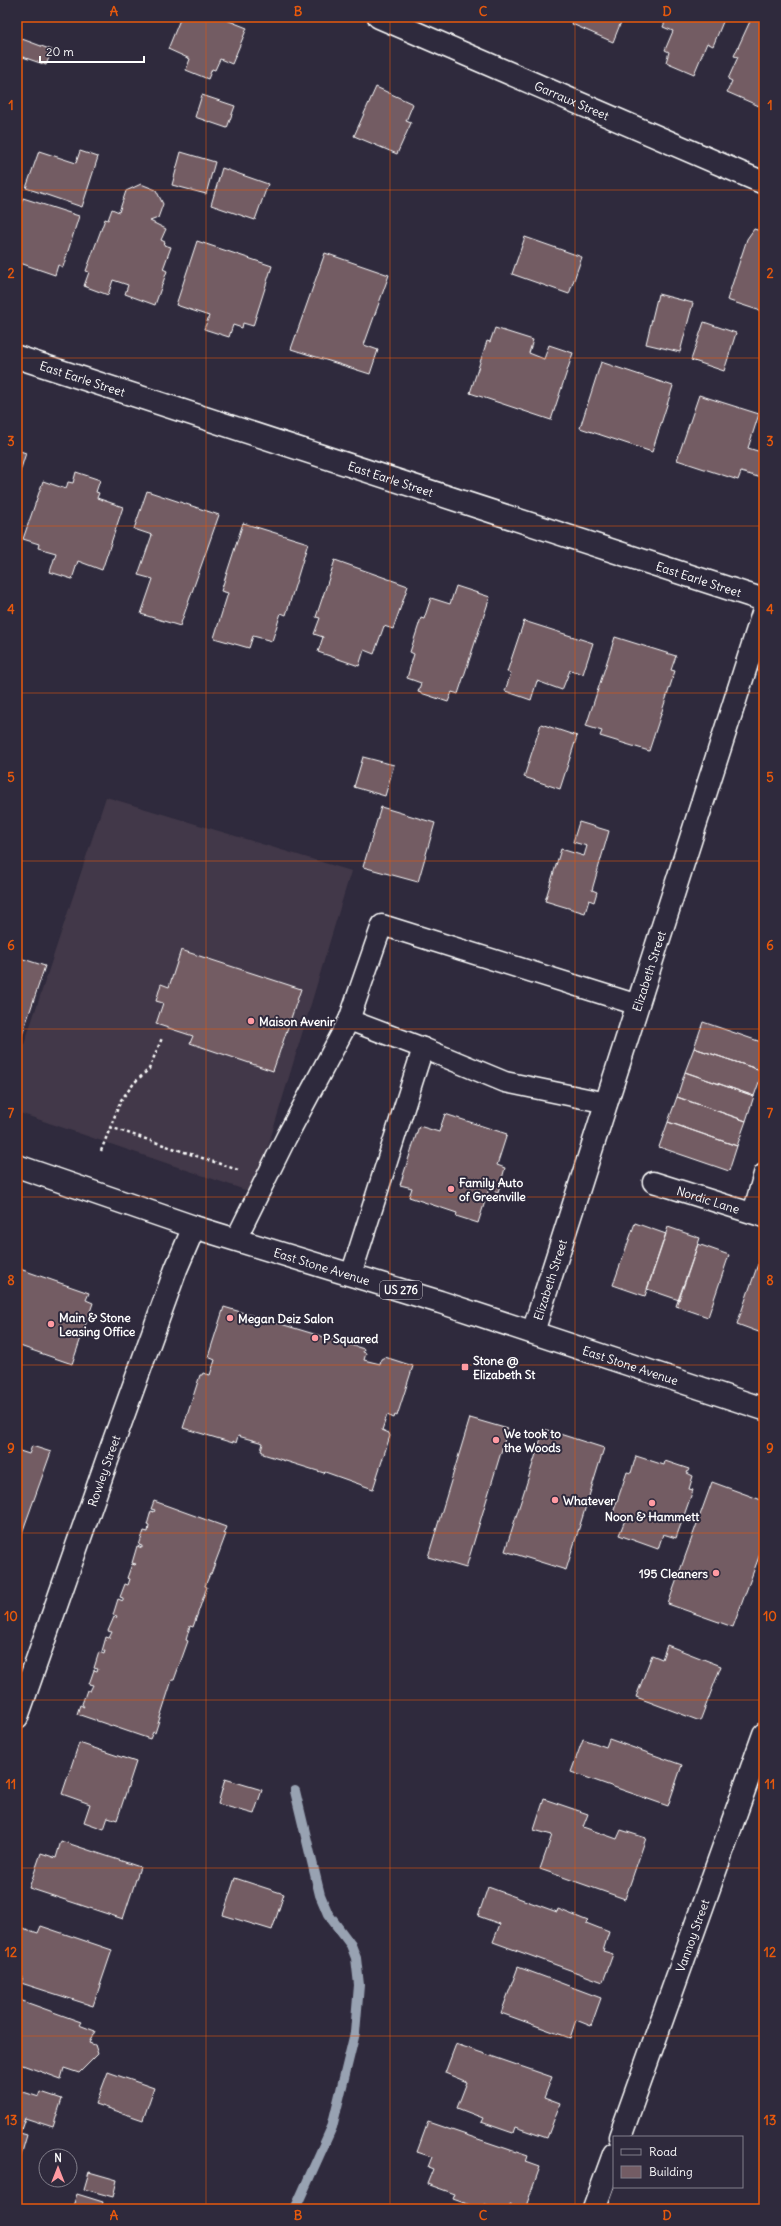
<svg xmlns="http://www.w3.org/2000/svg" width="781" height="2226" viewBox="0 0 781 2226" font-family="Delius,sans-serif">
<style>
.built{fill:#433949}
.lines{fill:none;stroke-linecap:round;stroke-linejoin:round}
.stream{stroke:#98a2b2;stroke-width:10}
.building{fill:#735c64;stroke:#fff}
.service-casing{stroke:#fff;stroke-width:23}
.minor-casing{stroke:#fff;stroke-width:25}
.trunk-casing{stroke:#fff;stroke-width:25}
.path{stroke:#fff;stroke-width:2.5;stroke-dasharray:3 3;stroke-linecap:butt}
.service{stroke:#2f2a3d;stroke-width:20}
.minor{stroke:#2f2a3d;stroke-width:22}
.trunk{stroke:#2f2a3d;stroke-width:22}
.grid{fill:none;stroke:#e8590c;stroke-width:1;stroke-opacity:0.55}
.poi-dot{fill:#ff9aa2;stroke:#2f2a3d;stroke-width:1.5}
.labels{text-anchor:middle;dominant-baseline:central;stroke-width:4;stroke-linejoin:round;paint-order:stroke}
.shield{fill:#2f2a3d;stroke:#c1bfc5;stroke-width:1}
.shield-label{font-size:11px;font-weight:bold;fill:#fff}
.street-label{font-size:12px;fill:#fff;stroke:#2f2a3d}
.poi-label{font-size:12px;font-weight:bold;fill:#fff;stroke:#2f2a3d;text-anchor:start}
.neatline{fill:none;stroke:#e8590c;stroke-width:1.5}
.grid-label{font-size:13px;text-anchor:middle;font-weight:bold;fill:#e8590c}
</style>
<rect width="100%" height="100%" fill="#2f2a3d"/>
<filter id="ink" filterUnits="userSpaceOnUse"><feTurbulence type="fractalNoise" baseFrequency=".025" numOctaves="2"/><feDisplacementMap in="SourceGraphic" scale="8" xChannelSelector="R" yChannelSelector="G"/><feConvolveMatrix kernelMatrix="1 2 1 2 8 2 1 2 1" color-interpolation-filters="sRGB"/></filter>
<g filter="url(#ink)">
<path class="built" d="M106,797L351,871L254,1193L17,1112V1066Z"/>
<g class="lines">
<path class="stream" d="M295,1791L320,1895L328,1914L351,1945L356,1958L359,1985L355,2033L332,2127L295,2209"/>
</g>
<path class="building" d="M181,17H219L247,28L232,64L220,59L215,70L212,69L208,79L186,70L190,59L168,49Z
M575,17H623L613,42L572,24Z
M667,17H725L713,46L707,43L694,74L666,62L669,52L665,50L673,31L663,27Z
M752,17H764V95L759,106L727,92L732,81L728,79L738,57L734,56Z
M22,39L52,50L46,65L17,55Z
M376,87L413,104L406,121L411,123L397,154L354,136Z
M202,95L235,106L227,128L195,117Z
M39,151L76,163L80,151L98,157L82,207L26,188Z
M181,152L215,162L206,194L172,185Z
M222,168L268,184L255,220L211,205Z
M141,184L156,190L163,204L158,218L150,221L166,229L161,240L165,242L164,245L171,247L163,269L167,271L155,305L125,294L128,285L113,280L108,295L84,286L89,272L86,271L105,219L108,220L112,209L119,212L126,191Z
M23,198L79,216L63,267L58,265L55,275L17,262V216Z
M754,229L764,232V312L727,300L747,239Z
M525,237L582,257L569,294L512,274Z
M197,241L272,266L253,326L243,323L242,328L233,325L229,337L204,329L209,316L176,305Z
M325,253L389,275L364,345L378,350L370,374L291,349Z
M658,294L693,303L680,352L646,344Z
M704,322L736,333L724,371L691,360Z
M495,328L533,340L529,353L544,359L549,345L573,353L551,420L470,393L487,341L490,342Z
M601,362L673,386L652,452L580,428Z
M699,395L759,414L748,448L764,453L758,477L741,472L738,480L677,460Z
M17,450L26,453L17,481Z
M76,472L100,480L96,492L99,493L97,498L123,507L102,570L78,561L72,579L50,572L56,553L38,548L39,544L23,539L43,481L66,489L68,482L73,483Z
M147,491L219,515L180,626L141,614L153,579L138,575L152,535L134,529Z
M243,523L308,543L286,615L281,613L272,641L253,636L249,648L214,638L228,593L221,591Z
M335,560L408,586L393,629L384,626L374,654L364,650L359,666L318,652L323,637L314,634L320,618L316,617Z
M456,586L490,597L458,694L452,692L448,702L418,692L421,683L407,678L414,654L410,652L421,618L424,619L431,598L450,604Z
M524,621L593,643L583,674L570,670L562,690L537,681L531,700L505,691L511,673L507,672Z
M615,637L676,656L671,670L675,671L649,751L600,736L602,731L586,726Z
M541,724L577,736L560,789L524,777Z
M363,757L394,765L385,796L354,787Z
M381,807L435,823L418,882L363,867Z
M579,822L609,831L592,890L597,892L594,902L589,900L585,913L545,901L561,849L584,856L587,846L573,842Z
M181,950L301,989L273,1071L190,1043L193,1036L156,1024L163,1003L156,1001L161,984L169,987Z
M17,957L45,966L17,1050Z
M703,1022L764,1043L763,1071L694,1048Z
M694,1048L763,1071L754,1096L685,1072Z
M685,1072L754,1096L746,1121L677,1097Z
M677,1097L746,1121L737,1146L668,1122Z
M445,1114L507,1134L497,1165L505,1168L498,1192L489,1189L478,1223L456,1216L457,1213L409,1197L412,1188L400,1185L419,1126L439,1132Z
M668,1122L737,1146L729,1171L659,1147Z
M635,1223L666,1234L645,1296L613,1285Z
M668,1227L700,1238L679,1300L647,1289Z
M698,1244L729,1255L708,1317L676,1306Z
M758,1264L764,1266V1334L737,1324Z
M17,1268L89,1293L86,1300L93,1303L72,1364L17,1345Z
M224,1307L364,1349L363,1352L366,1353L364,1360L380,1364L381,1359L385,1357L413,1366L397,1416L395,1415L394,1418L387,1415L382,1430L389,1433L390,1436L373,1489L325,1472L324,1473L263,1454V1452L261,1451L263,1443L238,1436L236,1443L233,1441V1443L183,1428L200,1375H202L203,1373L210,1375L215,1360L208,1357Z
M470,1418L508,1429L466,1568L428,1557Z
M544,1429L604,1448L566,1570L505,1551Z
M32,1446L51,1452L17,1547V1450L29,1454Z
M636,1456L664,1465L665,1461L689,1469L687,1473L693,1476L689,1489L693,1490L676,1538L663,1534L658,1549L619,1535L625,1520L612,1516L627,1472L631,1473Z
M712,1482L764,1501V1543L733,1627L668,1604Z
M154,1501L226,1527L223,1534H226L211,1574H210L205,1586L207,1587L193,1627L190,1626L186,1640L188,1641L174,1680H172L155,1733L153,1732L150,1739L77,1714L80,1705L84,1707L82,1704L87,1690L90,1691L93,1685L89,1684L94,1670L97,1671L98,1669L94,1668L99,1652L104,1654L105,1651H102L106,1637L109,1638L112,1632L108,1631L114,1617L116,1618L117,1616L113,1615L118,1599L123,1601V1598L120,1597L125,1584L128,1585L130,1579L127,1578L132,1564L135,1565L136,1564L132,1563L137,1546L142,1548V1546L139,1545L144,1531L148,1532L149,1526L147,1525L151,1511L154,1512L155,1510L151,1509Z
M667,1645L721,1666L700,1721L636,1697L652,1655L662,1659Z
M583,1739L606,1747L609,1739L682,1765L668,1806L571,1772Z
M79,1743L136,1762L117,1820L108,1817L104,1829L84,1822L90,1804L62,1794Z
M225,1779L262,1790L254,1814L218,1804Z
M544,1799L588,1814L583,1827L617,1839L621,1830L646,1838L625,1899L540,1869L552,1835L534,1830Z
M61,1841L140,1867L123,1919L29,1888L41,1853L56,1858Z
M235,1878L284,1894L272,1930L223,1915Z
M488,1887L557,1912L558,1909L588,1921L586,1923L609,1932L603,1951L613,1954L603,1982L493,1942L500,1924L478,1916Z
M41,1926L112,1950L93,2006L21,1983L23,1977L17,1975V1945L23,1928L38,1933Z
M518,1967L601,1998L591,2026L576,2020L570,2038L501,2013Z
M17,1999L81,2022L79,2025L95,2031L89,2043L95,2045L98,2054L79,2073L64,2068L61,2079L17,2063Z
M456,2044L552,2077L544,2098L560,2104L547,2138L515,2127L513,2133L481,2122L483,2118L457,2108L467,2082L445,2073Z
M108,2072L154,2088L143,2120L96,2104Z
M17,2090L39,2097L41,2092L62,2099L53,2127L25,2118L20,2133L27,2135L20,2159L17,2158Z
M428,2122L528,2156L526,2162L540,2167L525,2209L510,2205L509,2209H498L485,2204L481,2209L453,2199L455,2194L427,2184L433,2169L428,2167L432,2157L417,2152Z
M89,2172L117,2180L113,2197L84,2189Z
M77,2194L103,2202L101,2209H72Z
M764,2196V2209H759Z
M17,2199L21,2200L19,2207L26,2209H17Z"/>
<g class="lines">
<g class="service-casing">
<g id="service">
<path d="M349,1020L423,1048"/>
<path id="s1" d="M653,1182L764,1217"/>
<path d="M753,1213L764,1174"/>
<path d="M236,1239L286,1138L349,1020L382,925L638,1005"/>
<path d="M351,1275L423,1048L505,1082L607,1103"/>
</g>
</g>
<g class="minor-casing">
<g id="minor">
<path id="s2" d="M379,17L764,183"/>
<path id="s3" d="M17,357L764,600"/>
<path id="s4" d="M533,1332L764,610"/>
<path id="s5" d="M17,1717L111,1449L176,1269L194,1227"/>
<path id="s6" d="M620,2137L764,1734"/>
<path d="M594,2209L614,2154"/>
</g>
</g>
<g class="trunk-casing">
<g id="trunk">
<path id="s7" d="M17,1166L194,1227L440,1302L764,1409"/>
</g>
</g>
<path class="path" d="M110,1127L238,1170
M101,1151L121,1100L135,1082L149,1069L162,1038"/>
<use href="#service" class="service"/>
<use href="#minor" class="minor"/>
<use href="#trunk" class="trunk"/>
</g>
</g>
<path class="grid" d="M206,17V2209M390,17V2209M575,17V2209M17,190H764M17,358H764M17,526H764M17,693H764M17,861H764M17,1029H764M17,1197H764M17,1365H764M17,1533H764M17,1700H764M17,1868H764M17,2036H764"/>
<g class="poi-dot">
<circle cx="251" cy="1021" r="4"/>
<circle cx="451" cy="1189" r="4"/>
<circle cx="230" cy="1318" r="4"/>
<circle cx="51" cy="1324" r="4"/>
<circle cx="315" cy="1338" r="4"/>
<rect x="461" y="1363" width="8" height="8" rx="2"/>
<circle cx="496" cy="1440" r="4"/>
<circle cx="555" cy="1500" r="4"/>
<circle cx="652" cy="1503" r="4"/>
<circle cx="716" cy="1573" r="4"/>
</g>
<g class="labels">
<rect class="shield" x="380" y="1281" width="42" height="18" rx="3"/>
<g class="shield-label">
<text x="401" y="1290">US 276</text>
</g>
<g class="street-label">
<text stroke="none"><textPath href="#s2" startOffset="210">Garraux Street</textPath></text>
<text stroke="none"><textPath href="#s3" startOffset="69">East Earle Street</textPath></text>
<text stroke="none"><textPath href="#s3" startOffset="393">East Earle Street</textPath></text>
<text stroke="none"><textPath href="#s3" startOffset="717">East Earle Street</textPath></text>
<text stroke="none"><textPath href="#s4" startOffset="379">Elizabeth Street</textPath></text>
<text stroke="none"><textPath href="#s1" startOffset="58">Nordic Lane</textPath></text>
<text stroke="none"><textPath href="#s7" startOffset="321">East Stone Avenue</textPath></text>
<text stroke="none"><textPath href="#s4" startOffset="55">Elizabeth Street</textPath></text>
<text stroke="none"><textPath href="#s7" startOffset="645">East Stone Avenue</textPath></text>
<text stroke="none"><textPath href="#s5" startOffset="261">Rowley Street</textPath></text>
<text stroke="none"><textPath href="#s6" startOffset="214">Vannoy Street</textPath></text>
</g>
<g class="poi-label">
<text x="259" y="1021">Maison Avenir</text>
<text x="459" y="1182">Family Auto<tspan x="459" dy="14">of Greenville</tspan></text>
<text x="59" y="1317">Main &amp; Stone<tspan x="59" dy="14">Leasing Office</tspan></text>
<text x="238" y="1318">Megan Deiz Salon</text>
<text x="323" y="1338">P Squared</text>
<text x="473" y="1360">Stone @<tspan x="473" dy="14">Elizabeth St</tspan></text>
<text x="504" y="1433">We took to<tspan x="504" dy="14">the Woods</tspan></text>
<text x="563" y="1500">Whatever</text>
<text x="652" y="1516" text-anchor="middle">Noon &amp; Hammett</text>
<text x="708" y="1573" text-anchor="end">195 Cleaners</text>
</g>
</g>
<rect width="781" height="2226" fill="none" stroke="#2f2a3d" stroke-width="44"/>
<rect x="613" y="2136" width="130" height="52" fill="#2f2a3d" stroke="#827f8b"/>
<rect x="621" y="2149" width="20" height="6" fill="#2f2a3d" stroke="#827f8b"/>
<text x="649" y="2156" font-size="12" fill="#ffffff">Road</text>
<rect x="621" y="2166" width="20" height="12" fill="#735c64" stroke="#827f8b"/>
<text x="649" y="2176" font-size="12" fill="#ffffff">Building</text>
<g transform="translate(58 2168)"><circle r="19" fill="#2f2a3d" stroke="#827f8b"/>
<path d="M0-3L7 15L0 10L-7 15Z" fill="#ff9aa2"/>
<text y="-6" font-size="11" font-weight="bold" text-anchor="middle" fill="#ffffff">N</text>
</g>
<path d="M40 56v6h104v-6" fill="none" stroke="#ffffff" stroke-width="2"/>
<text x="46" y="56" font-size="12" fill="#ffffff" stroke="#2f2a3d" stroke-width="3" paint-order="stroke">20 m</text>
<rect x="22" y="22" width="737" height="2182" class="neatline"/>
<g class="grid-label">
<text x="114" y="16">A</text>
<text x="298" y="16">B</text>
<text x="483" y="16">C</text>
<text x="667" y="16">D</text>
<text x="11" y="110">1</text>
<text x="770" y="110">1</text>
<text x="11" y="278">2</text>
<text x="770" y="278">2</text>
<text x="11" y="446">3</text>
<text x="770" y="446">3</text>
<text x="11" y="614">4</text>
<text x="770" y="614">4</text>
<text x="11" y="782">5</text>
<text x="770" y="782">5</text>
<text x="11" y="950">6</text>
<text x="770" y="950">6</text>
<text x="11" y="1118">7</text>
<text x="770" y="1118">7</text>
<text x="11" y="1285">8</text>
<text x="770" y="1285">8</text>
<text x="11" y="1453">9</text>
<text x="770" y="1453">9</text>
<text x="11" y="1621">10</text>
<text x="770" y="1621">10</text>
<text x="11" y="1789">11</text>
<text x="770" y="1789">11</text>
<text x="11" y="1957">12</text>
<text x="770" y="1957">12</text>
<text x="11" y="2125">13</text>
<text x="770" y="2125">13</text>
<text x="114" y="2220">A</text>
<text x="298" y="2220">B</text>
<text x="483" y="2220">C</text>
<text x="667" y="2220">D</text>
</g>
</svg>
